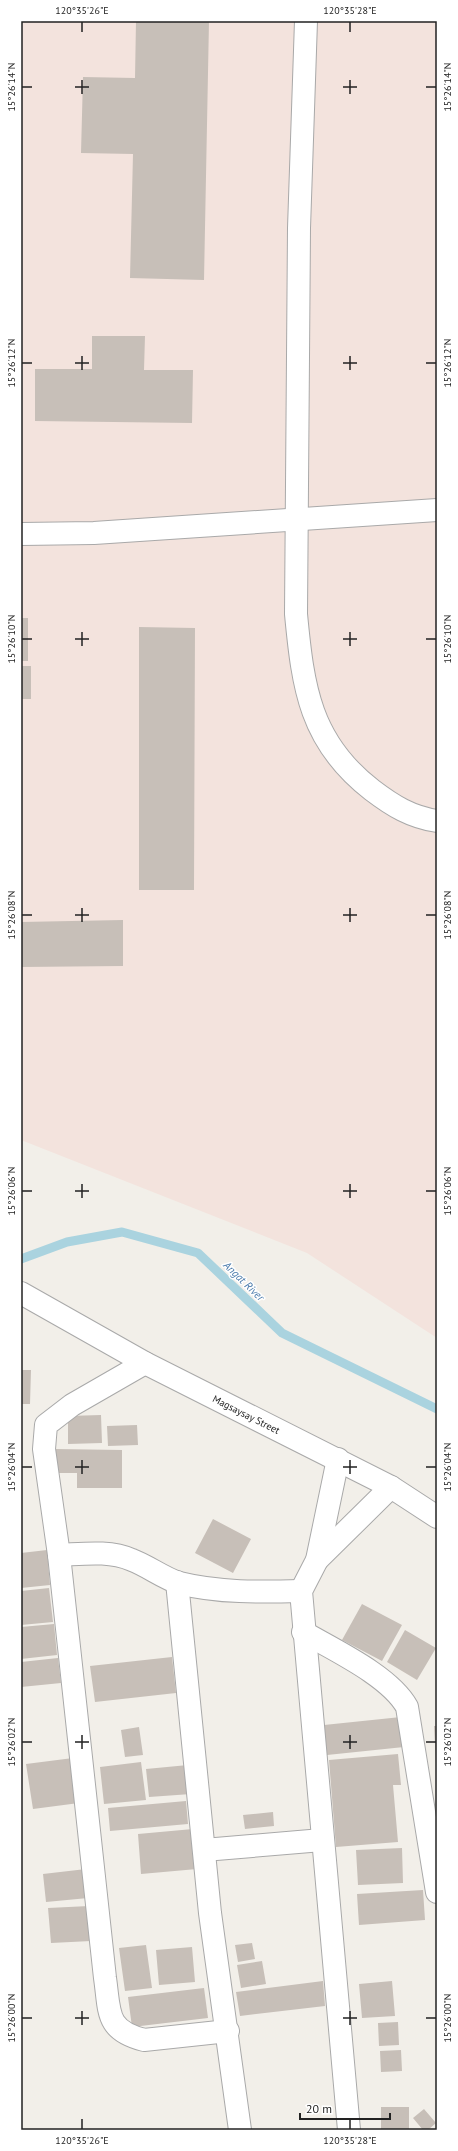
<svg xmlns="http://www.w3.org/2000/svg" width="458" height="2151" viewBox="0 0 458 2151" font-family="'PT Sans',sans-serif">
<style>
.military{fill:#f3e3dd}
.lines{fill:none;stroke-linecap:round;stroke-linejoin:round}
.stream{stroke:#aad3df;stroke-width:9}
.building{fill:#c7bfb8}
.minor-casing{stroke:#a9a9a9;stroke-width:24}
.minor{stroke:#fff;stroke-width:22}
.ticks{fill:none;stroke:#222;stroke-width:1.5}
.labels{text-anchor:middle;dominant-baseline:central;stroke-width:3;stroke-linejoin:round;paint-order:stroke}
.street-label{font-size:10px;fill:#222;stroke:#fff}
.water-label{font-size:11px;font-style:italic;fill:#4a7aab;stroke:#fff}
.neatline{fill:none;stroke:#222;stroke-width:1.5}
.ticks-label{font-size:10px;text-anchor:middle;fill:#222}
</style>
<rect width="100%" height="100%" fill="#f2efe9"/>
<path class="military" d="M21,21H437V1338L307,1253L21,1140Z"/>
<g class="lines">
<path class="stream" d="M21,1259L67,1242L122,1232L198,1253L282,1333L437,1409"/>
</g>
<path class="building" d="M136,21H209L204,280L130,278L133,154L81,153L83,77L135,78Z
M92,336H145L144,370H193L192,423L35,421V369H92Z
M21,618H28V661H21Z
M139,627L195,628L194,890H139Z
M21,666H31V699H21Z
M123,920V966L21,967V922Z
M21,1370H31L30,1404H21Z
M101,1415L102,1443L68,1444V1416Z
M137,1425L138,1445L108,1446L107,1426Z
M55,1449L122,1450V1488H77V1473H55Z
M213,1519L251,1539L233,1573L195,1553Z
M47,1550L50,1585L21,1588V1553Z
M49,1588L53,1622L21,1625V1591Z
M362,1604L402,1625L382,1661L342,1640Z
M54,1624L57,1655L21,1659V1627Z
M405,1630L436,1648L417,1680L387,1662Z
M172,1657L176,1693L95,1702L90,1666Z
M58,1658L61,1683L21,1687V1662Z
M401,1717L404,1747L327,1755L324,1725Z
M434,1726H437V1764H436Z
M139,1727L143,1755L125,1757L121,1730Z
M398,1754L401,1785H393L398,1842L336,1847L329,1760Z
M73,1758L79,1803L33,1809L26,1764Z
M141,1762L146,1800L104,1804L100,1767Z
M188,1765L191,1794L149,1797L146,1769Z
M186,1801L188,1824L110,1831L108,1808Z
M273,1812L274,1826L245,1829L243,1815Z
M193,1829L197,1869L141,1874L138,1834Z
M402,1848L403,1883L358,1885L356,1850Z
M86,1869L88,1898L46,1902L43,1874Z
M423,1890L425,1920L359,1925L357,1894Z
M89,1906L91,1941L51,1943L48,1908Z
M252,1943L255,1959L238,1962L235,1945Z
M146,1945L152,1988L125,1991L119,1948Z
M192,1947L195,1982L159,1985L156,1950Z
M262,1961L266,1984L241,1988L237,1965Z
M323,1981L325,2006L240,2016L236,1992Z
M392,1981L395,2016L362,2018L359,1984Z
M204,1988L208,2018L132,2027L128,1997Z
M398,2022L399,2045L379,2046L378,2023Z
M401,2050L402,2071L381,2072L380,2051Z
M381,2107H409V2130H381Z
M424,2109L436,2123L428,2130H423L413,2118Z"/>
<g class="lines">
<g class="minor-casing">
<g id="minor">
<path d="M306,21L299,228L296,614C303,688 310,742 372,790C393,806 411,817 437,821"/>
<path d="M21,534L94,533L437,510"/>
<path id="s1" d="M21,1293L145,1363L391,1487L437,1517"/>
<path d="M145,1363L72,1405L46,1425L44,1449L59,1555L105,1978C110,2012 105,2030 144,2040L228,2031"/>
<path d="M338,1459L317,1560L301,1591L349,2130"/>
<path d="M59,1555C83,1554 109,1550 132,1560C148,1566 163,1578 179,1583C219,1593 260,1592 301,1591"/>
<path d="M317,1560L391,1487"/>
<path d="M177,1582L210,1913L240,2130"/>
<path d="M303,1632C334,1650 390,1676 407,1707L437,1892"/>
<path d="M204,1850L322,1840"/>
</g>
</g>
<use href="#minor" class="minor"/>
</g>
<path class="ticks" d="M82,22V32M350,22V32M82,80V94M350,80V94M22,87H32M75,87H89M343,87H357M426,87H436M82,356V370M350,356V370M22,363H32M75,363H89M343,363H357M426,363H436M82,632V646M350,632V646M22,639H32M75,639H89M343,639H357M426,639H436M82,908V922M350,908V922M22,915H32M75,915H89M343,915H357M426,915H436M82,1184V1198M350,1184V1198M22,1191H32M75,1191H89M343,1191H357M426,1191H436M82,1460V1474M350,1460V1474M22,1467H32M75,1467H89M343,1467H357M426,1467H436M82,1735V1749M350,1735V1749M22,1742H32M75,1742H89M343,1742H357M426,1742H436M82,2011V2025M350,2011V2025M22,2018H32M75,2018H89M343,2018H357M426,2018H436M82,2119V2129M350,2119V2129"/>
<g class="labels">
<g class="street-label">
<text stroke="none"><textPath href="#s1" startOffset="256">Magsaysay Street</textPath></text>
</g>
<g class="water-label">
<text transform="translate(244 1281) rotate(44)">Angat River</text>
</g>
</g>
<rect width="458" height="2151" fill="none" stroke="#ffffff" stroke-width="44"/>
<path d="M300 2113v6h90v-6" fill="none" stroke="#222222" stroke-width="2"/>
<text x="306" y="2113" font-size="12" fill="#222222" stroke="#ffffff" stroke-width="3" paint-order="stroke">20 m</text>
<rect x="22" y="22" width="414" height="2107" class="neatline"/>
<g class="ticks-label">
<text x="82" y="14">120°35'26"E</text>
<text x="350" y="14">120°35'28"E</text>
<text transform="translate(11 87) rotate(-90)" y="4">15°26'14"N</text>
<text transform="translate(447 87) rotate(-90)" y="4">15°26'14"N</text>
<text transform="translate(11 363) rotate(-90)" y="4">15°26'12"N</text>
<text transform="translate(447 363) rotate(-90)" y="4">15°26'12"N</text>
<text transform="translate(11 639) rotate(-90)" y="4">15°26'10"N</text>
<text transform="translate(447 639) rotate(-90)" y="4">15°26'10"N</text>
<text transform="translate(11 915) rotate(-90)" y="4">15°26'08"N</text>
<text transform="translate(447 915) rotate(-90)" y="4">15°26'08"N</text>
<text transform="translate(11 1191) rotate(-90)" y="4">15°26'06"N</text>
<text transform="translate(447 1191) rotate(-90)" y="4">15°26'06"N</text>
<text transform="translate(11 1467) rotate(-90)" y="4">15°26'04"N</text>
<text transform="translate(447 1467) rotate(-90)" y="4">15°26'04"N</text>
<text transform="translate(11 1742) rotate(-90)" y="4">15°26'02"N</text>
<text transform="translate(447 1742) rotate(-90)" y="4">15°26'02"N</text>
<text transform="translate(11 2018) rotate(-90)" y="4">15°26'00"N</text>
<text transform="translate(447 2018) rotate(-90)" y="4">15°26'00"N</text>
<text x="82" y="2144">120°35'26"E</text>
<text x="350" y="2144">120°35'28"E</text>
</g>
</svg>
